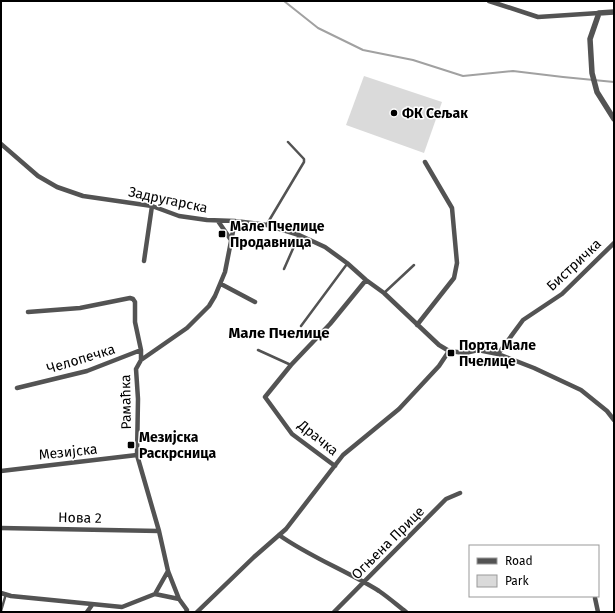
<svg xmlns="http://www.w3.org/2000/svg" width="615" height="613" viewBox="0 0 615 613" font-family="'Fira Sans',sans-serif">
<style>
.green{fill:#dadada}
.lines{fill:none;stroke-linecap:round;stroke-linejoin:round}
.stream{stroke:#a1a1a1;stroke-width:2}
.service{stroke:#535353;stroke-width:2.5}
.minor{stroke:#535353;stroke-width:4.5}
.tertiary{stroke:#535353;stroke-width:5.5}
.poi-dot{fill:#000;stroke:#fff;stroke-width:1.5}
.labels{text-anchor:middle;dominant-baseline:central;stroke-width:3;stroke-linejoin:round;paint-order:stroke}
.poi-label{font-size:14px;font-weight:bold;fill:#000;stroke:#fff;text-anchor:start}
.street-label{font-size:14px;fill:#000;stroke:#fff}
.neighbourhood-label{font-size:15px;font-weight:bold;fill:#000;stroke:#fff}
</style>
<rect width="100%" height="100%" fill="#fff"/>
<path class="green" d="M364,76L442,102L424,153L346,125Z"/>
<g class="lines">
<path class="stream" d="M284,1L318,28L363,50L413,60L463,76L513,71L563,77L614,82"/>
<path class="service" d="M267,224L304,162V159L288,142
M284,269L299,235
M384,293L414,265
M301,326L347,264
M258,350L291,365
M1,611L6,594"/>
<path class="minor" d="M489,1L538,17L599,13
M1,144L38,176L57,187L83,196L152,206L179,216L207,220L235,221L267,225L299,235L325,247L347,263L366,280L384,293L439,345L449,351L465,353L478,350L498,354L534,368L581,390L607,411L614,420
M218,221L231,240
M144,261L152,206
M221,284L255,302
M28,312L80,308L130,298L133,299L135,302V322L141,350
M417,325L454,278L457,263L452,208L425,162
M498,354L523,320L562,294L614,243
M17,388L87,371L141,350V360
M335,466L292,434L265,397L291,365L330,324L366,280
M1,471L137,455
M1,528L159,531
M279,535C310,557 347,571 379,591C388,597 397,605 406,612
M1,593L11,596L122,607L155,594L179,599
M155,594L168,571
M595,598L598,612
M87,612L92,605
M186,612L187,610L179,599L168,571L159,531L137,455L138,399L136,369L141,360L187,328L209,306L215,296L225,272L235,221
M197,612L254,557L286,529L343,455L399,409L439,366L449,351
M334,612L446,499L460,493"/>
<path class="tertiary" d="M614,12L599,13L590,39L592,73L597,92L614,119"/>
</g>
<g class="poi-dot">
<circle cx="394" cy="113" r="4"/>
<rect x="218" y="230" width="8" height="8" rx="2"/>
<rect x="447" y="349" width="8" height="8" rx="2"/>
<rect x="127" y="441" width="8" height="8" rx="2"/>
</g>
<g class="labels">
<g class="poi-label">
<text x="402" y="113">ФК Сељак</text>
<text x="230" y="226">Мале Пчелице<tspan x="230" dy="16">Продавница</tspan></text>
<text x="459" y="345">Порта Мале<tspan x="459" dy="16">Пчелице</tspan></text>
<text x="139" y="437">Мезијска<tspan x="139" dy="16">Раскрсница</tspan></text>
</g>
<g class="street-label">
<text transform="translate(168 200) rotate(12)">Задругарска</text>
<text transform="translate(574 265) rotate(-43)">Бистричка</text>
<text transform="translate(81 359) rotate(-17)">Челопечка</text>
<text transform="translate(126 402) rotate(-91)">Рамаћка</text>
<text transform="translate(318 438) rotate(39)">Драчка</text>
<text transform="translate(68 452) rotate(-6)">Мезијска</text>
<text transform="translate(80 518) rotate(1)">Нова 2</text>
<text transform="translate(388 543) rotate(-45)">Огњена Прице</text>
</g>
<g class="neighbourhood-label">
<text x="279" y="333">Мале Пчелице</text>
</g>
</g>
<rect width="615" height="613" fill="none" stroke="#000000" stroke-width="4"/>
<rect x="469" y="545" width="130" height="52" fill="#ffffff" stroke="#999999"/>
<rect x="477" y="558" width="20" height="6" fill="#535353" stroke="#999999"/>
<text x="505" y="565" font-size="12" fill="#000000">Road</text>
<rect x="477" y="575" width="20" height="12" fill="#dadada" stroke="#999999"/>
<text x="505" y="585" font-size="12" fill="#000000">Park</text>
</svg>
